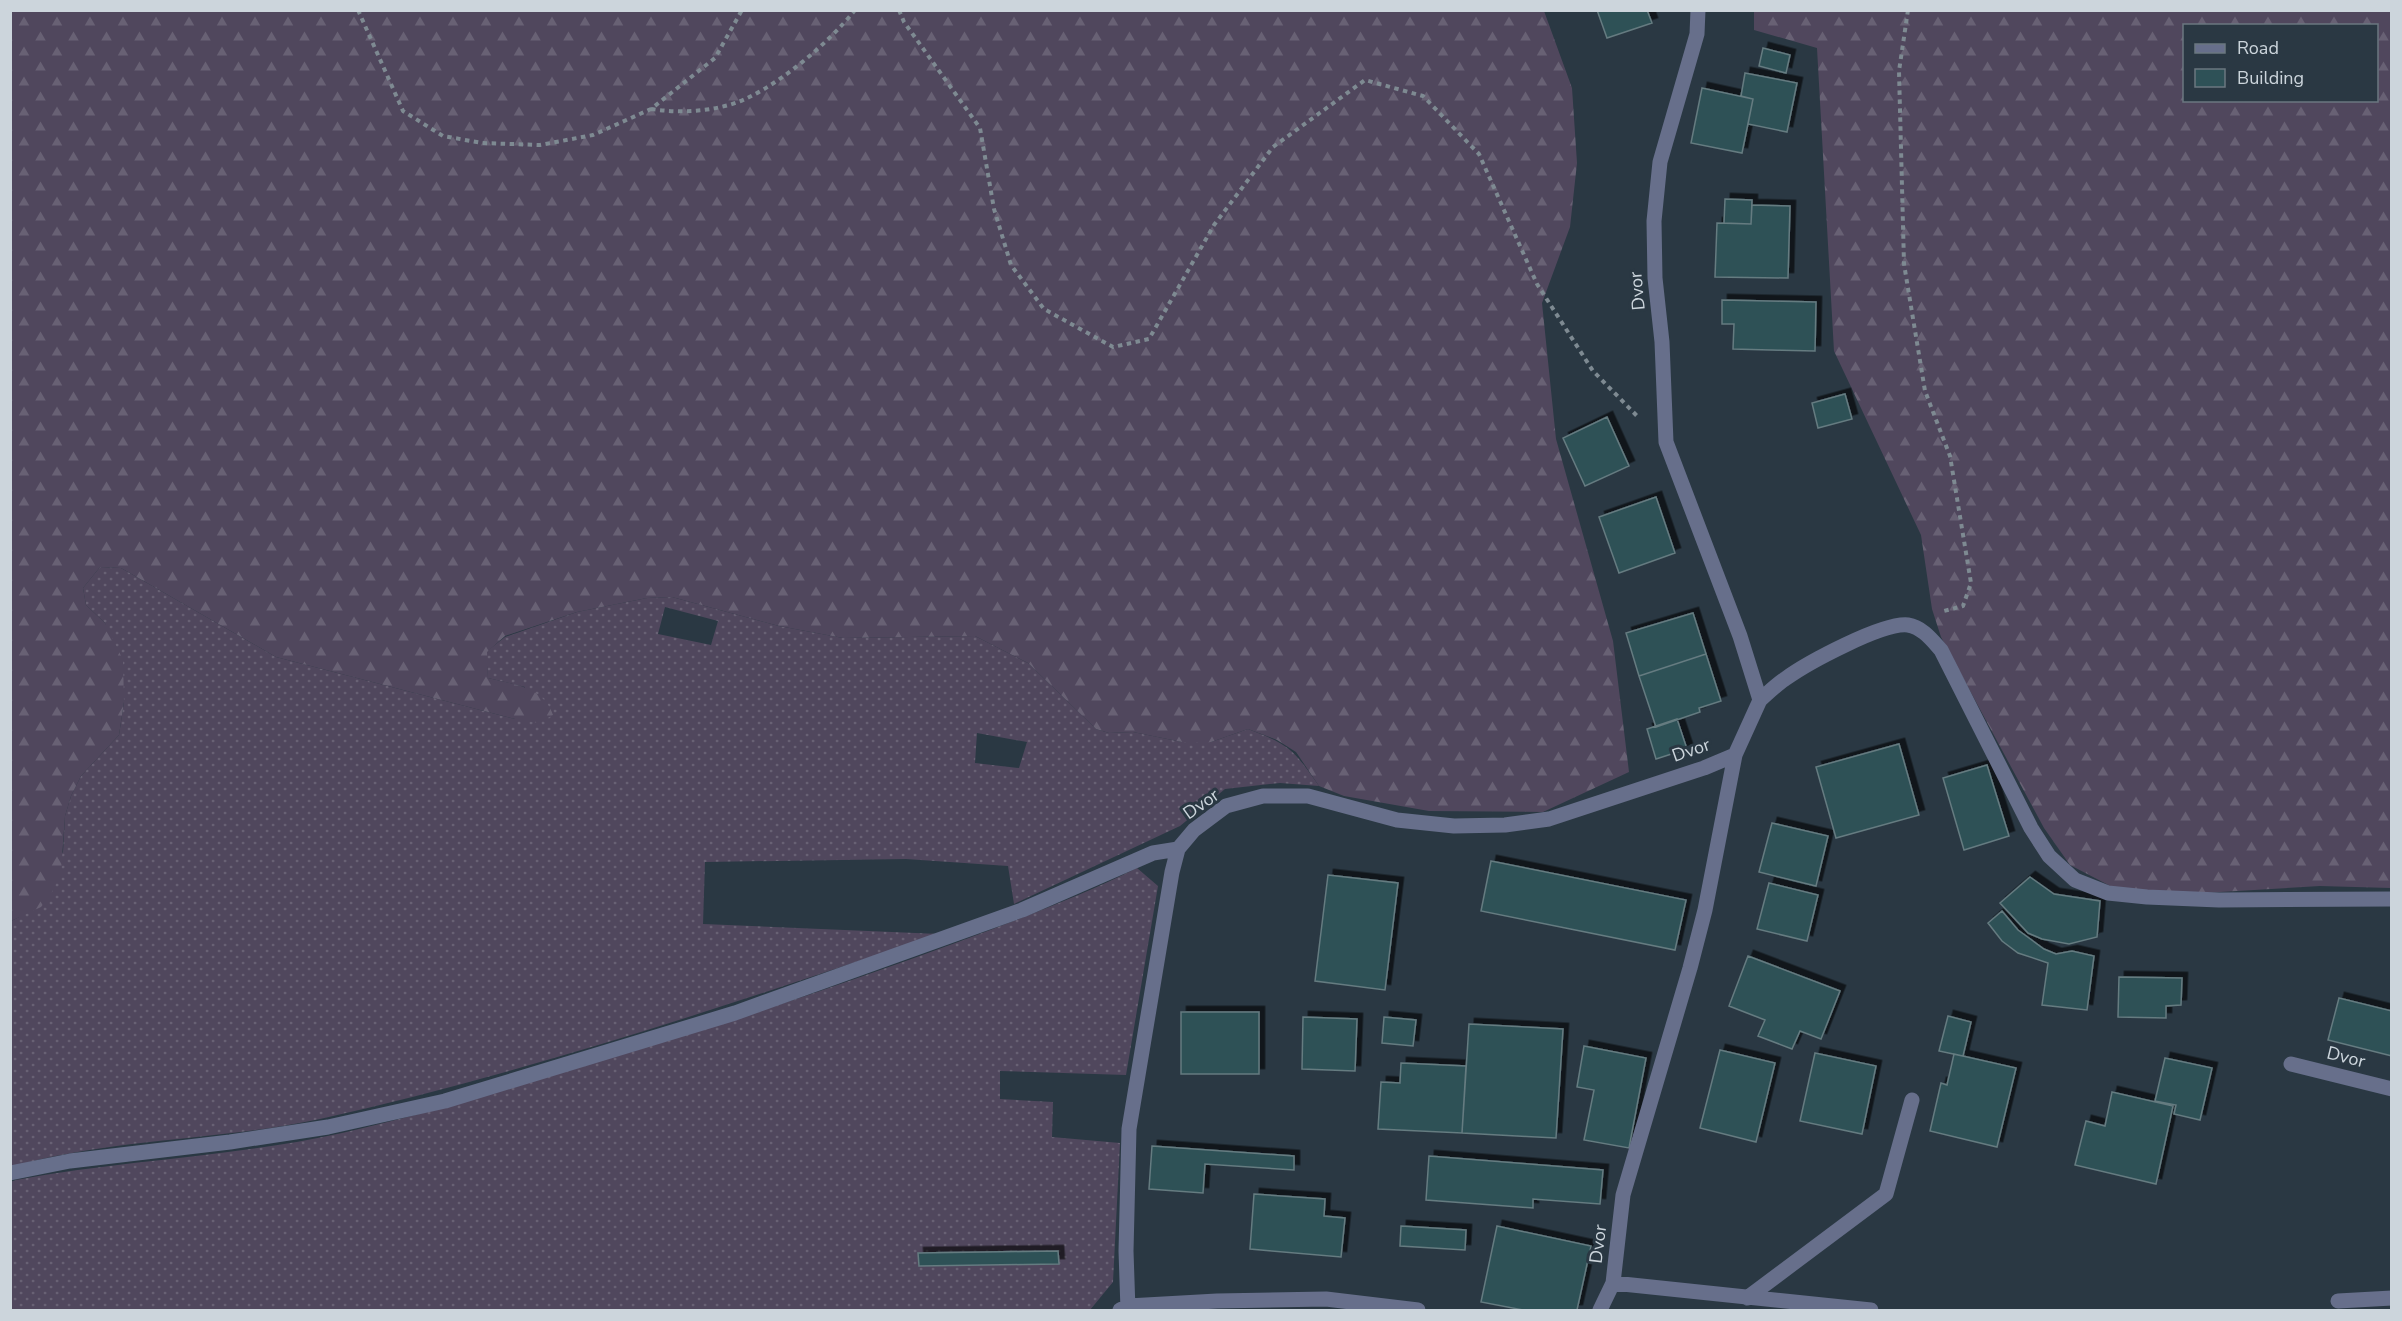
<svg xmlns="http://www.w3.org/2000/svg" width="2402" height="1321" viewBox="0 0 2402 1321" font-family="'Nunito Sans',sans-serif">
<style>
.grass{fill:url(#grass-dots);fill-rule:evenodd}
.forest{fill:url(#forest-firs);fill-rule:evenodd}
.building{fill:#2e5157;stroke:#657b80;stroke-width:1.5;filter:url(#shadow)}
.lines{fill:none;stroke-linecap:round;stroke-linejoin:round}
.path{stroke:#7e8a92;stroke-width:4;stroke-dasharray:4.5 4.5;stroke-linecap:butt}
.minor{stroke:#676f8b;stroke-width:15}
.labels{text-anchor:middle;dominant-baseline:central;stroke-width:6;stroke-linejoin:round;paint-order:stroke}
.street-label{font-size:18px;fill:#ccd5dc;stroke:#2a3843}
</style>
<defs>
<pattern id="grass-dots" width="8" height="8" patternUnits="userSpaceOnUse" patternTransform="scale(1.5)"><rect width="8" height="8" fill="#50475d"/><path d="M2 2h.1M6 6h.1" fill="none" stroke="#686174" stroke-width="1.8" stroke-linecap="round"/></pattern>
<pattern id="forest-firs" width="22" height="20" patternUnits="userSpaceOnUse" patternTransform="scale(1.5)"><rect width="22" height="20" fill="#50475d"/><path d="M5 1l3.5 6h-7zM16 11l3.5 6h-7z" fill="#686174"/></pattern>
<filter id="shadow"><feDropShadow dx="5.5" dy="-5.5" stdDeviation="0" flood-color="#0009"/></filter>
</defs>
<rect width="100%" height="100%" fill="#2a3843"/>
<path class="grass" d="M100,567L121,568L276,657L515,719L525,687L488,678L486,652L505,637L577,612L647,598L672,597L779,626L843,638L975,636L1028,663L1096,729L1109,733L1133,732L1182,742H1211L1248,729C1290,745 1293,749 1319,786L1280,783L1225,789L1180,826L1014,904L1008,866L906,859L705,862L703,924L939,934C735,1003 530,1072 320,1119C218,1141 110,1138 11,1167V921L19,917L63,852L65,816L71,796L81,776L119,735L124,702L105,623L86,605L83,588ZM665,607L718,621L711,645L658,634ZM977,733L1027,742L1019,768L975,763Z
M1137,868L1158,886L1126,1075L1000,1071V1099L1053,1102L1052,1137L1120,1143L1113,1282L1090,1310H11L10,1182L16,1180C124,1160 234,1157 342,1133C445,1110 545,1077 646,1047C751,1015 855,980 958,942C1019,919 1079,897 1137,868Z"/>
<path class="forest" d="M11,10L1544,11L1572,88L1577,163L1570,227L1542,303L1556,439L1613,641L1629,772L1543,812L1429,811L1344,796L1319,786L1296,752L1277,740L1248,729L1211,742H1182L1133,732L1109,733L1096,729L1028,663L975,636L843,638L779,626L672,597L647,598L577,612L505,636L487,652L488,678C514,684 544,687 553,715L539,723L515,719L276,657L121,568L100,567L83,588L86,605L105,623L123,660L124,702L119,735L81,776L71,796L65,816L61,872L51,894L41,907L11,921Z
M1754,11H2391V888L2320,886L2186,894L2118,890L2070,865L2044,828L1941,637L1932,609L1921,535L1834,351L1817,48L1754,30ZM2184,26H2376V100H2184Z"/>
<path class="building" d="M1597,10H1647L1652,23L1607,38Z
M1763,48L1790,55L1786,73L1759,66Z
M1745,73L1797,83L1787,132L1748,124L1753,99L1741,96Z
M1702,88L1753,99L1742,153L1691,143Z
M1725,199L1752,200L1751,224L1724,223Z
M1752,205L1790,206L1788,278L1715,277L1717,223L1751,224Z
M1722,300L1816,302L1815,351L1733,349L1734,324H1722Z
M1845,394L1852,419L1818,428L1812,403Z
M1607,417L1629,466L1585,486L1563,438Z
M1656,497L1675,553L1619,573L1599,517Z
M1693,613L1706,654L1639,676L1626,633Z
M1706,654L1721,701L1699,708L1700,712L1656,727L1639,676Z
M1677,719L1687,749L1656,759L1647,729Z
M1899,744L1919,815L1836,838L1816,767Z
M1987,765L2009,836L1964,850L1943,778Z
M1772,823L1828,836L1816,886L1759,872Z
M1491,861L1686,900L1675,950L1481,911Z
M1328,875L1398,883L1385,990L1315,981Z
M2030,877L2054,894L2100,901L2097,937L2069,944L2042,939L2028,933L2000,903Z
M1769,883L1818,895L1807,941L1757,929Z
M2002,911L2018,930L2044,949L2056,954L2072,951L2094,956L2087,1010L2042,1005L2048,963L2018,953L2002,941L1988,923Z
M1748,956L1840,991L1821,1039L1800,1031L1792,1049L1758,1036L1765,1020L1729,1006Z
M2119,977L2182,978L2181,1005L2166,1006V1018L2118,1017Z
M2339,998L2392,1011V1056L2328,1040Z
M1181,1012H1259V1074H1181Z
M1948,1016L1971,1022L1963,1056L1939,1051Z
M1303,1017L1357,1019L1355,1071L1302,1069Z
M1384,1017L1416,1020L1413,1046L1382,1043Z
M1469,1024L1563,1029L1556,1138L1462,1133Z
M1584,1046L1646,1058L1629,1148L1584,1140L1594,1090L1577,1087Z
M1720,1050L1775,1063L1756,1142L1700,1128Z
M1815,1053L1876,1066L1862,1134L1800,1121Z
M1954,1054L2016,1068L1997,1147L1930,1131L1941,1083L1947,1085Z
M2165,1058L2212,1068L2200,1120L2174,1114L2176,1105L2155,1101Z
M1401,1063L1466,1066L1462,1133L1378,1129L1381,1082L1400,1083Z
M2112,1092L2173,1106L2156,1184L2075,1165L2086,1121L2105,1126Z
M1152,1146L1294,1156V1170L1205,1164L1203,1193L1149,1189Z
M1429,1156L1603,1170L1600,1204L1533,1199V1208L1426,1200Z
M1254,1194L1325,1199L1324,1216L1345,1218L1341,1257L1250,1249Z
M1401,1226L1466,1230L1465,1250L1400,1246Z
M1497,1226L1591,1246L1577,1310H1523L1481,1302Z
M1058,1251L1059,1264L919,1266L918,1253Z"/>
<g class="lines">
<path class="path" d="M358,10L403,111L443,136L482,143L540,145L593,135L651,109L715,58L742,10
M899,10L904,22L980,128L994,209L1011,265L1044,309L1113,347L1149,339L1214,225L1273,147L1365,80L1423,96L1479,154L1537,284L1593,371L1639,418
M1908,10L1899,71L1904,264L1925,391L1950,456L1971,583L1963,606L1944,611
M651,109C678,113 703,112 729,105C771,93 828,44 855,10"/>
<path class="minor" d="M1760,700C1768,693 1776,685 1785,679C1807,663 1883,622 1908,625C1922,627 1932,640 1941,650L2031,828L2049,856L2075,880L2108,893L2147,897L2219,900L2392,899
M2291,1064L2392,1089
M10,1173L70,1161L230,1142L328,1127L445,1101L735,1013L1022,910L1153,853L1178,849
M1613,1283L1871,1310
M1747,1298L1886,1194L1912,1100
M2338,1301L2392,1298
M1120,1310L1128,1306L1217,1301L1326,1299L1418,1310
M1128,1310L1126,1251L1129,1129L1172,872L1178,849L1194,830L1226,806L1263,796H1308L1397,820L1454,826L1505,825L1549,819L1704,768L1735,755L1760,700L1740,636L1666,442L1662,342L1655,278L1654,221L1660,162L1697,34L1698,10
M1600,1310L1613,1283L1623,1195L1690,968L1705,910L1735,755"/>
</g>
<g class="labels">
<g class="street-label">
<text transform="translate(1637 291) rotate(-95)">Dvor</text>
<text transform="translate(1691 750) rotate(-19)">Dvor</text>
<text transform="translate(1201 804) rotate(-35)">Dvor</text>
<text transform="translate(2346 1057) rotate(14)">Dvor</text>
<text transform="translate(1598 1244) rotate(-83)">Dvor</text>
</g>
</g>
<rect width="2402" height="1321" fill="none" stroke="#ccd5dc" stroke-width="24"/>
<rect x="2183" y="24" width="195" height="78" fill="#2a3843" stroke="#6b7780" stroke-width="1.5"/>
<rect x="2195" y="44" width="30" height="9" fill="#676f8b" stroke="#6b7780" stroke-width="1.5"/>
<text x="2237" y="54" font-size="18" fill="#ccd5dc">Road</text>
<rect x="2195" y="69" width="30" height="18" fill="#2e5157" stroke="#6b7780" stroke-width="1.5"/>
<text x="2237" y="84" font-size="18" fill="#ccd5dc">Building</text>
</svg>
